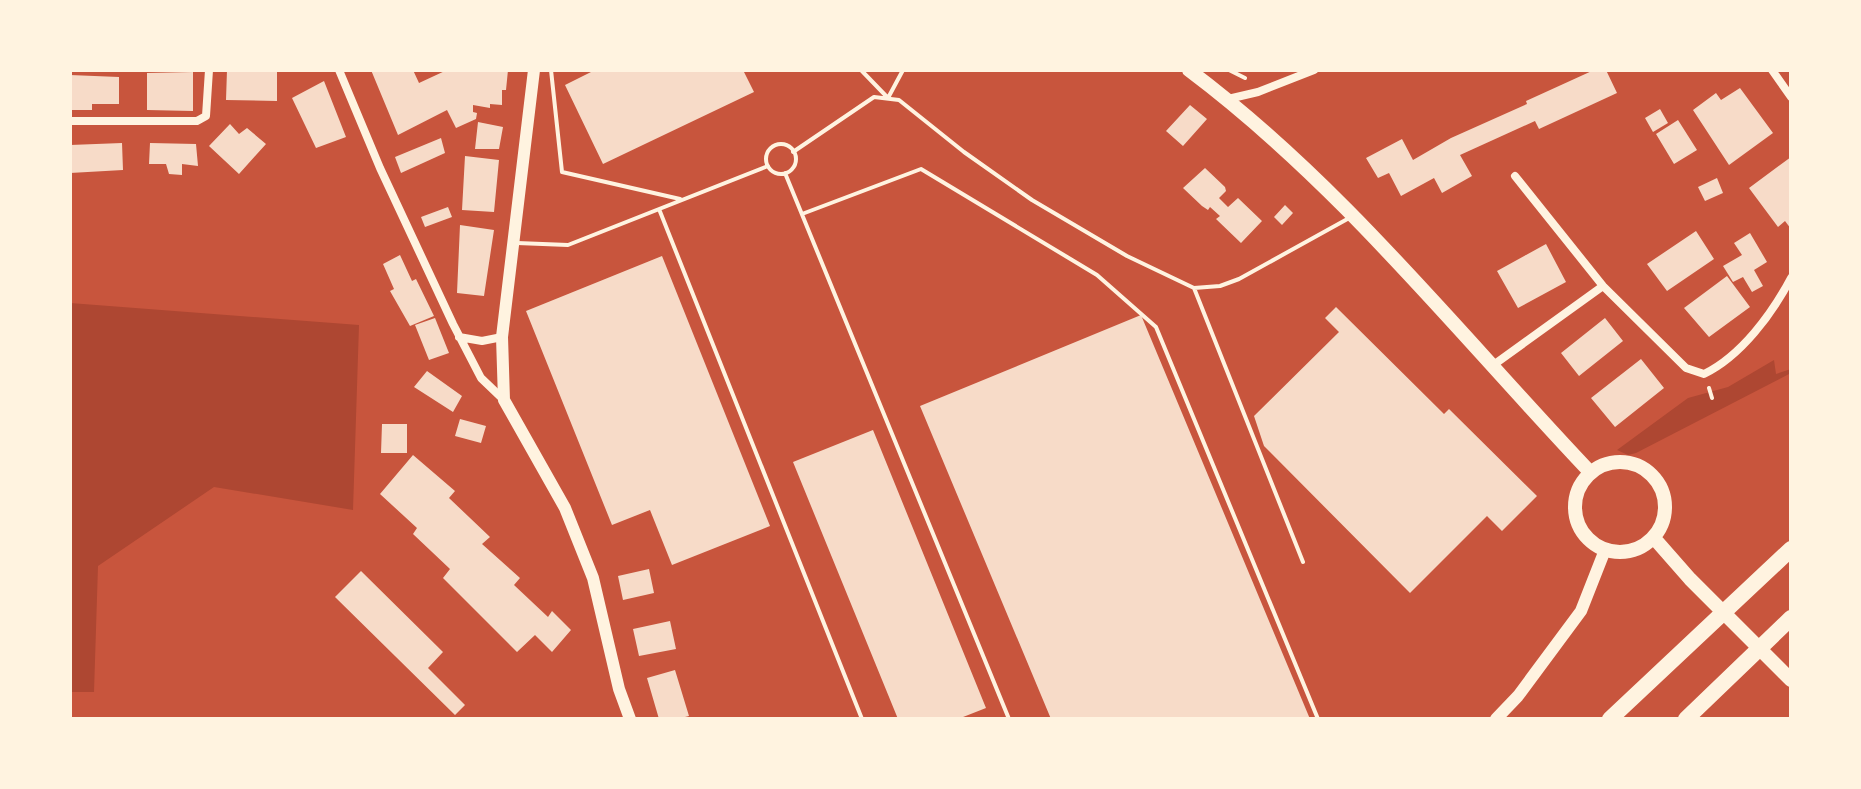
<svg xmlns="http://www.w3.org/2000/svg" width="1861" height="789" viewBox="0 0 1861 789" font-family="'Work Sans',sans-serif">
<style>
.green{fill:#ae4732}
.building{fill:#f7dbc8}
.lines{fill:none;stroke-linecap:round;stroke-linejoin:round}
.path{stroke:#fff3e0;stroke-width:4}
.service{stroke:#fff3e0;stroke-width:4}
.minor{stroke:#fff3e0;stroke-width:8}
.secondary{stroke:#fff3e0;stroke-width:12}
.primary{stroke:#fff3e0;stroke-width:14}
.motorway{stroke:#fff3e0;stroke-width:16}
</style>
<rect width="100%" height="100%" fill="#c8553d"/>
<path class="green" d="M70,303L359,325L353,510L214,487L98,566L94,692H70Z
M1774,360L1776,374L1791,369V373L1636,453L1628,455L1617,450L1688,398L1728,387Z"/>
<path class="building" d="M227,70H277V101L226,100Z
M371,70H413L419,83L447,70H508L506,90H502V105L490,104V108L473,105V112L477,113L476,119L456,128L447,110L398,135Z
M595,70H743L754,92L603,164L565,85Z
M1594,70H1606L1617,93L1539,129L1535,121L1460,155L1472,176L1442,193L1434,178L1401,196L1389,173L1378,178L1366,158L1402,139L1413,160L1451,138L1527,104L1526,101Z
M193,72V111L147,110V73Z
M70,75L119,77V104H92V110H70Z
M324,81L346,137L316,148L292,98Z
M1740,88L1773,133L1729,165L1693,110L1716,93L1721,100Z
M1190,105L1207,119L1183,146L1166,131Z
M1660,109L1668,123L1653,132L1645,118Z
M1678,120L1697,150L1674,164L1656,134Z
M478,122L503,127L499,149H475Z
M230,124L239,134L247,128L266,144L239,174L209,146Z
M441,138L445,153L401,173L395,157Z
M122,143L123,170L70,173V145Z
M150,143L196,144L198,166L182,164V175L169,174L166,164H149Z
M465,156L499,160L494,212L462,210Z
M1791,157V229L1785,221L1778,227L1749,188Z
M1205,168L1225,187L1226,191L1219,198L1228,207L1238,198L1262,221L1241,243L1216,219L1220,216L1210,207L1208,210L1202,206L1183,188Z
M1717,178L1723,193L1705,201L1698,187Z
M1285,205L1293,213L1282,225L1274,217Z
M448,207L452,217L425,227L421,217Z
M460,225L494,230L484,296L457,293Z
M1696,231L1714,259L1667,291L1647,264Z
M1750,233L1767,262L1754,270L1763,286L1752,292L1743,277L1733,282L1723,266L1742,255L1734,243Z
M1546,244L1566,282L1518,308L1497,271Z
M400,255L412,281L416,279L434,316L410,326L390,291L394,289L383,264Z
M662,256L770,526L672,565L650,510L612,525L526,311Z
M1727,276L1750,307L1709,337L1684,308Z
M1336,307L1444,414L1449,409L1537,496L1502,531L1487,516L1410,593L1264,446L1254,416L1339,332L1325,318Z
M1141,315L1310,719H1051L920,406Z
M435,318L449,353L429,360L415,325Z
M1605,318L1623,341L1579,376L1561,353Z
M1641,359L1664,388L1615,427L1591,398Z
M427,371L462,396L453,412L414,387Z
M460,419L486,426L481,443L455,436Z
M382,424H407V453H381Z
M873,430L986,708L958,719H898L793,462Z
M413,455L455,491L449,498L490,537L482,544L520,578L514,585L548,617L552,611L571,630L552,652L535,635L517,652L443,578L450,569L413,534L417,528L380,494Z
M649,569L654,593L623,600L618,576Z
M361,571L443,652L428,668L465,705L455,715L335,597Z
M670,621L676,649L639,656L633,629Z
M675,670L689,716L677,719H659L647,678Z"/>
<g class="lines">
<path class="path" d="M1229,70L1245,78
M1709,388L1712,398"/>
<path class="service" d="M551,70L562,172L680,199
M861,70L888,98L903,70
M766 159a15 15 0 1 1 30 0a15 15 0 1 1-30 0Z
M793,152L874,97L899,100L964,152L1032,200L1127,256L1194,288
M785,173L1009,719
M659,209L862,719
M802,214L921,169L1097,275L1156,327L1318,719
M517,243L568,245L768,166
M1303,562L1194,288L1220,286L1239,279L1351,217"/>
<path class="minor" d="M339,70L380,168L453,324L481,378L504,400
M1772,70L1791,97
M1228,99L1258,92L1314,70
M70,121H197L206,116L209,70
M1515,176L1603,286L1686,368L1704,374C1741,356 1772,314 1791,278
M459,337L482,341L502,337
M1492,366L1603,286"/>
<path class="secondary" d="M534,70L502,337L504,400L565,508L593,578L619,689L630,719
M1496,719L1518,696L1581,611L1605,550"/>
<path class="primary" d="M1189,70C1341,184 1460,335 1590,472
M1575 507a45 45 0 1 1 90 0a45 45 0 1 1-90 0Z
M1654,538L1690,579L1791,680"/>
<path class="motorway" d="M1610,719L1791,549
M1686,719L1791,618"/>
</g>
<rect width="1861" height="789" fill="none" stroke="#fff3e0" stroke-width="144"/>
</svg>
